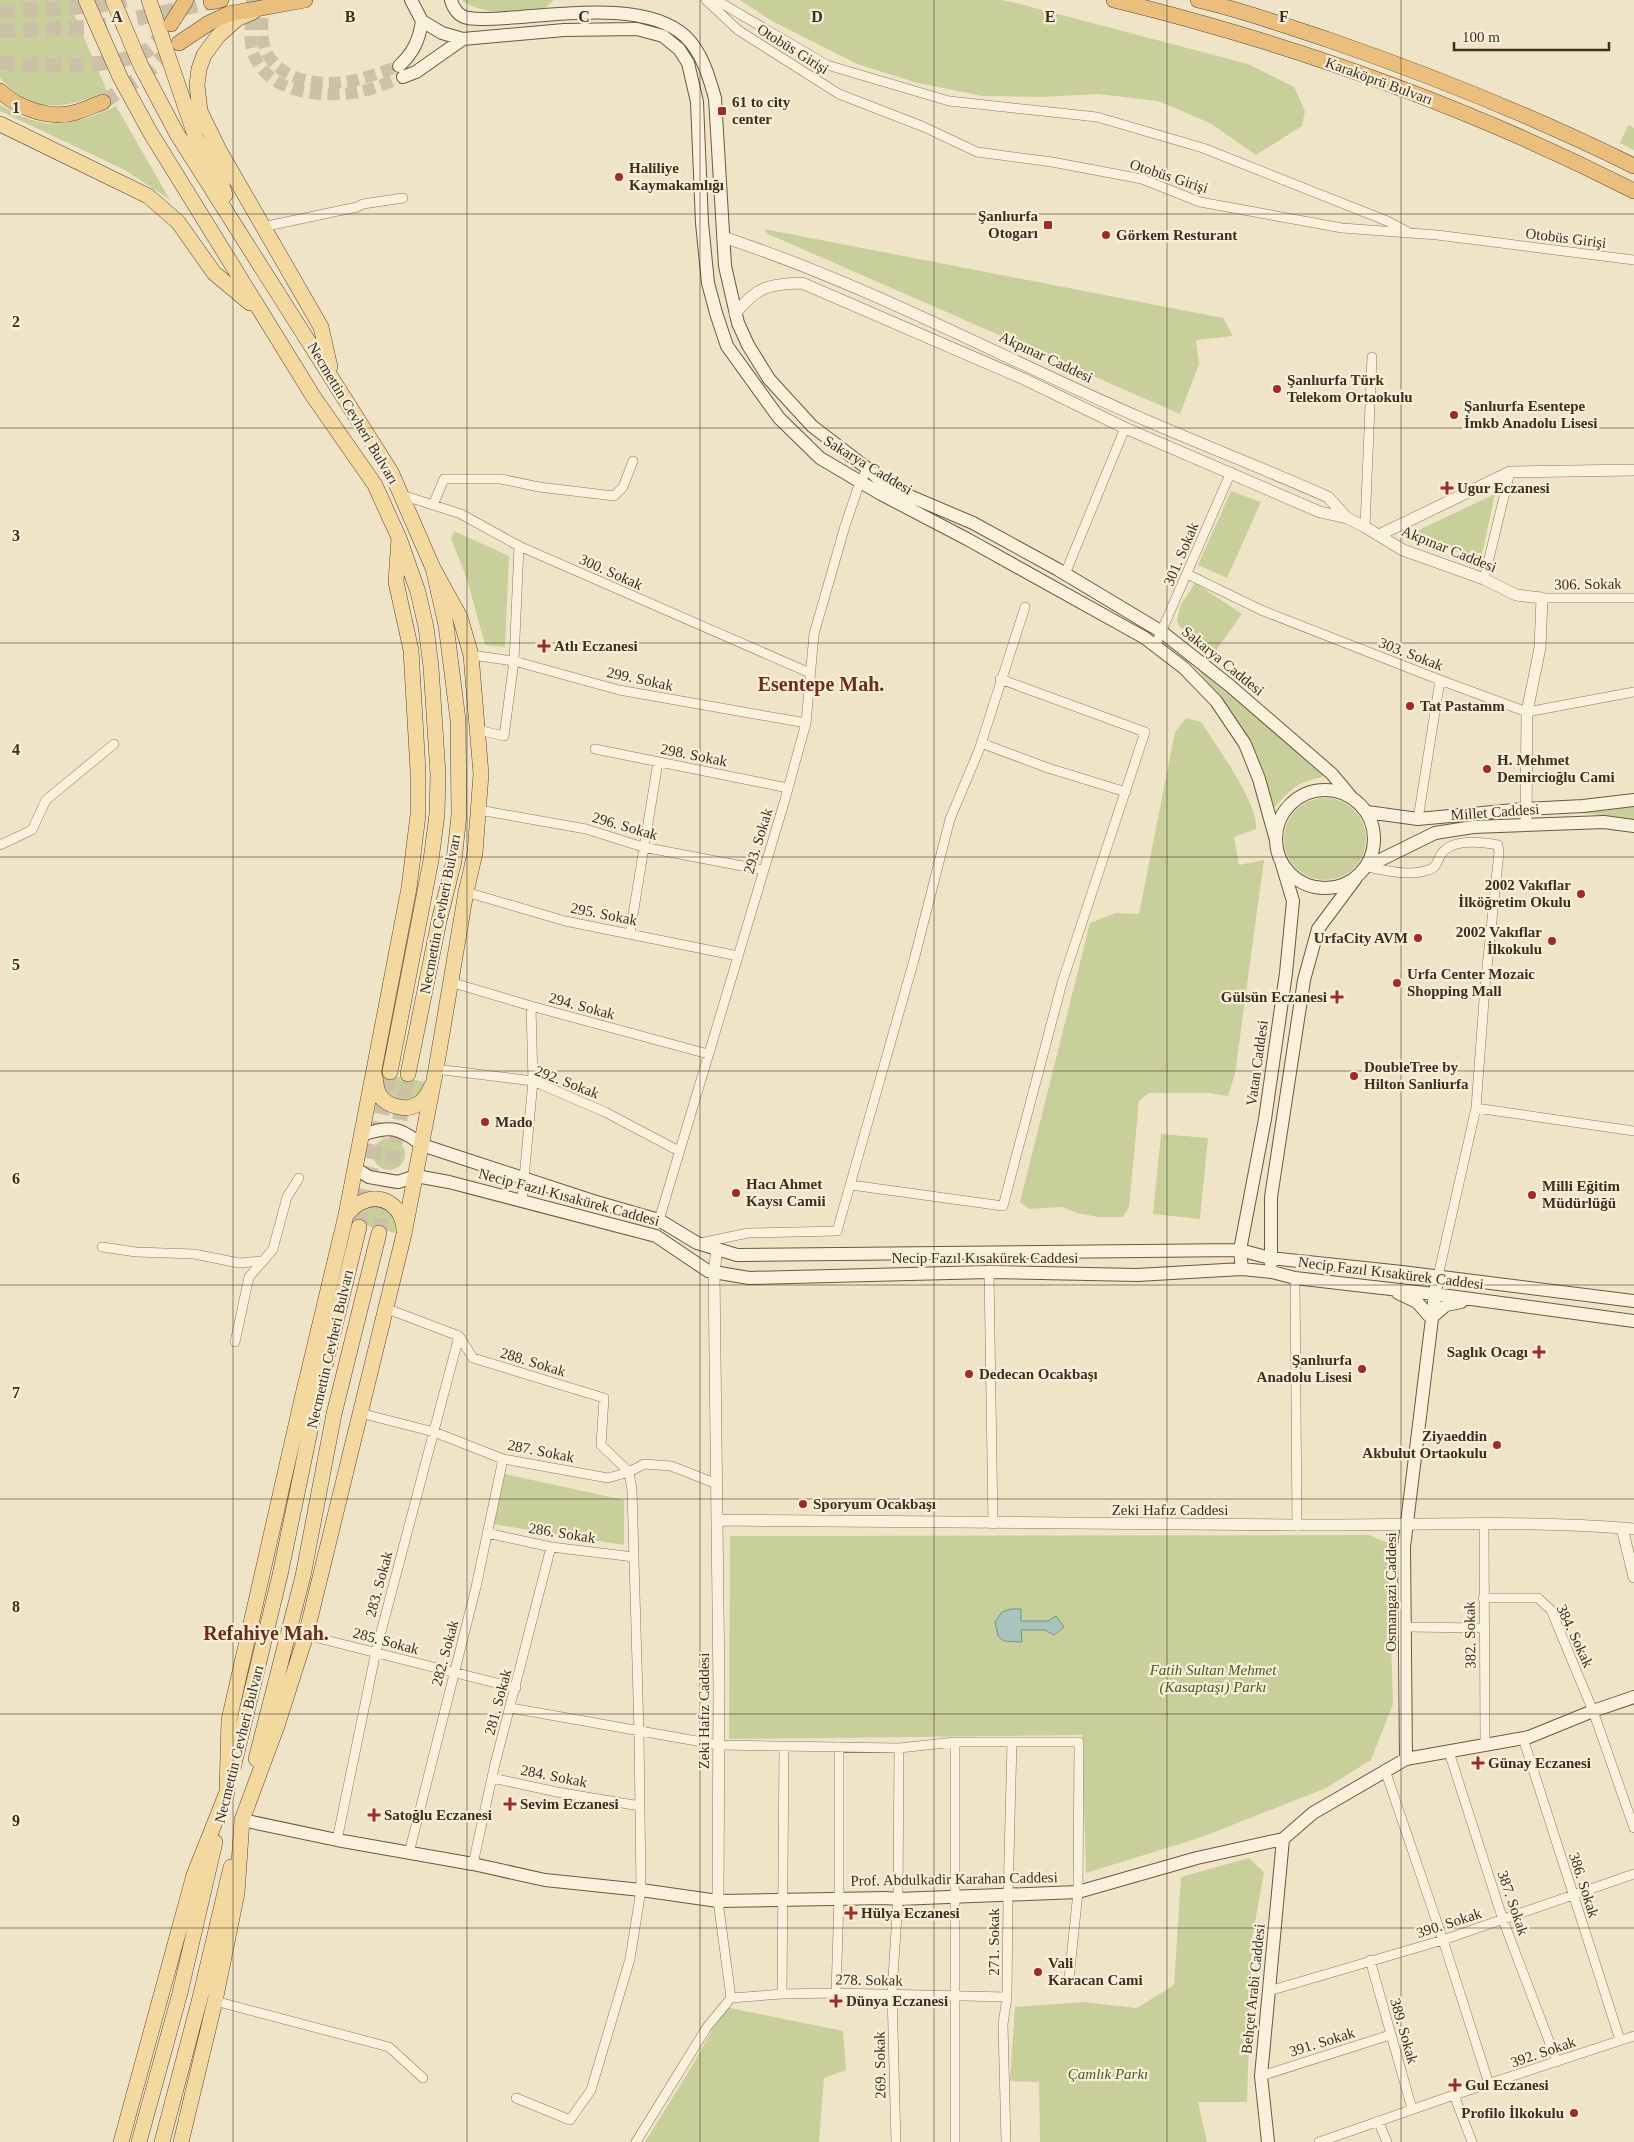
<svg xmlns="http://www.w3.org/2000/svg" width="1634" height="2142" viewBox="0 0 1634 2142" font-family="'Times New Roman',serif">
<style>
.green{fill:#c9cf9b}
.water{fill:#a9c4bc;stroke:#6f938a}
.lines{fill:none;stroke-linecap:round;stroke-linejoin:round}
.secondary-tunnel{stroke:#ccc0a6;stroke-width:12;stroke-dasharray:12 6;stroke-linecap:butt}
.primary-tunnel{stroke:#ccc0a6;stroke-width:15;stroke-dasharray:15 8;stroke-linecap:butt}
.trunk-tunnel{stroke:#ccc0a6;stroke-width:15;stroke-dasharray:15 8;stroke-linecap:butt}
.minor-casing{stroke:#8d765c;stroke-width:10}
.tertiary-casing{stroke:#8d765c;stroke-width:12}
.secondary-casing{stroke:#6f573f;stroke-width:14}
.primary-casing{stroke:#5b4430;stroke-width:16}
.trunk-casing{stroke:#5b4430;stroke-width:16}
.minor{stroke:#faf1dc;stroke-width:9}
.tertiary{stroke:#faf1dc;stroke-width:11}
.secondary{stroke:#faf1dc;stroke-width:12}
.primary{stroke:#f3d9a0;stroke-width:15}
.trunk{stroke:#eabe7c;stroke-width:15}
.grid{fill:none;stroke:#3d2e20;stroke-width:1;stroke-opacity:0.55}
.poi-dot{fill:#9e2a2b;stroke:#f7eed8;stroke-width:2}
.labels{text-anchor:middle;dominant-baseline:central;stroke-width:4.5;stroke-linejoin:round;paint-order:stroke}
.street-label{font-size:15px;fill:#3d2e20;stroke:#f7eed8}
.poi-label{font-size:15px;font-weight:bold;fill:#3d2e20;stroke:#f7eed8;text-anchor:start}
.park-label{font-size:15px;font-style:italic;fill:#4d5a26;stroke:#f7eed8}
.district-label{font-size:20px;font-weight:bold;fill:#6b2e1e;stroke:#f7eed8}
.grid-label{font-size:16px;text-anchor:middle;font-weight:bold;fill:#3d2e20;stroke:#f7eed8;stroke-width:4.5;stroke-linejoin:round;paint-order:stroke}
</style>
<rect width="100%" height="100%" fill="#f0e4c8"/>
<path class="green" d="M0,0H68L107,91C67,109 32,115 0,78Z
M462,0H554C550,3 546,8 542,10C526,17 474,13 462,0Z
M740,0H1001L1016,3L1248,64L1294,87L1305,111L1302,126L1256,155L1210,123L1158,101L1098,94L1042,97L982,96L914,82L857,64L772,21Z
M0,105C12,111 23,118 36,121C63,129 93,117 116,106L170,200L125,170L0,111Z
M1628,125L1634,128V150L1620,143Z
M764,229L1223,318L1233,336L1196,340L1199,364L1180,414L768,234Z
M1231,491L1261,502L1227,578L1198,565Z
M1495,494L1481,559L1406,536Z
M454,531L509,556L505,647L485,645L467,579L451,539Z
M1195,583L1242,614L1212,656L1180,627L1177,621L1180,606Z
M1195,663L1323,775L1322,777C1295,783 1291,789 1273,809L1226,705L1197,669Z
M1186,718L1201,722C1216,745 1259,804 1256,829L1234,837L1239,865L1264,860L1235,1074L1228,1096L1208,1093H1149L1139,1101L1129,1207L1123,1217H1098L1077,1213L1062,1207L1029,1209L1020,1202L1090,923L1115,913L1139,914L1175,732Z
M1284 839a41 41 0 1 1 82 0a41 41 0 1 1-82 0Z
M1634,805V821L1592,814L1557,811Z
M382,1074L426,1082C415,1103 401,1108 384,1091Z
M1161,1134L1208,1138L1200,1219L1153,1214Z
M373 1154a16 16 0 1 1 32 0a16 16 0 1 1-32 0Z
M370,1205C388,1208 398,1212 395,1233L352,1222L359,1212Z
M504,1474L624,1500V1545L493,1524Z
M1369,1535L1388,1543L1393,1704L1371,1760L1326,1788L1202,1837L1086,1873L1082,1735L729,1739L730,1536Z
M1249,1858L1264,1872L1252,1939L1247,2102H1198L1207,2142H1040L1039,2082L1010,2081L1015,2007L1083,2002L1137,2008L1174,1985L1181,1877Z
M725,2007L843,2031L846,2070L824,2078L819,2142H645L692,2066Z"/>
<path class="water" d="M1011,1609H1021V1621H1048L1056,1616L1064,1627L1054,1635L1045,1630H1021L1022,1642L1004,1641L998,1636L995,1622L1002,1612Z"/>
<g class="lines">
<path class="secondary-tunnel" d="M252,0C252,16 248,38 253,53C269,95 322,98 359,92C374,89 389,82 403,77
M264,0C263,16 260,34 265,49C277,79 316,86 344,82C363,80 381,72 399,66"/>
<path class="primary-tunnel" d="M359,1227L390,1072
M379,1233L408,1074"/>
<path class="trunk-tunnel" d="M0,12L97,6L126,0
M0,31L98,27L211,2
M0,63C38,65 117,70 148,50C156,44 162,34 169,27
M103,102L143,76L175,46"/>
<g class="minor-casing">
<path id="minor" d="M706,0L738,30L839,94L924,127L977,152L1052,162L1142,179L1200,202L1342,228L1437,235L1634,260
M716,0L827,65L949,101L1097,117L1203,148L1387,221L1408,232
M266,230L267,226L357,207L363,204L403,198
M402,495L461,514L519,546L810,673
M433,505L444,479H501L539,487L614,496L623,487L633,461
M1365,527L1372,357
M1065,574L1125,428
M1187,574L1261,610L1440,680L1527,712L1634,692
M1484,579L1510,472
M1542,598H1634
M1155,646L1231,472
M471,655L514,661L619,690L806,723
M478,730L504,736L514,661L519,546
M981,743L1048,768L1126,792
M595,749L788,788
M479,810L586,829L643,847L763,870
M1418,819L1440,680
M0,845L32,830L46,800L114,744
M1366,867C1386,870 1408,877 1428,870C1438,868 1437,859 1442,853C1454,838 1482,842 1498,845L1499,852L1485,987L1476,1108L1438,1276
M466,892L565,921L738,956
M630,933L658,762
M450,982L531,1006L708,1054
M436,1069L533,1081L605,1112L679,1151
M1476,1108L1634,1131
M851,1185L1003,1206L1062,983L1145,732L1000,679
M522,1200L533,1081L531,1006
M659,1220L784,803L806,723L814,634L845,526L860,482L868,469
M700,1243L748,1233L837,1231L914,960L950,819L979,750L1025,607
M102,1247L136,1252L194,1254L239,1263L263,1261L273,1249L287,1197L299,1178
M989,1272L993,1524
M1295,1278L1297,1526
M385,1308L459,1336L473,1358L604,1398L601,1445L629,1472L632,1490L639,1732L641,1890L630,1959L591,2090L570,2120L516,2098
M235,1342L249,1277L263,1261
M360,1413L434,1432L503,1459L608,1478L629,1472L644,1464L671,1466L717,1484
M1484,1525L1485,1745
M487,1533L551,1547L634,1557
M1483,1598H1538L1551,1610L1593,1711L1634,1828
M1406,1627L1484,1628
M306,1635L516,1688
M511,1708L719,1745L899,1748L955,1742H1079L1078,1892L1069,1979
M1523,1738L1620,2040
M1449,1752L1503,1920L1557,2062
M1386,1773L1443,1940L1489,2084
M492,1778L557,1792L640,1806
M337,1840L376,1651L459,1336
M409,1853L476,1587L503,1459
M473,1864L494,1768L551,1547
M1370,1960L1412,2109
M1269,1991L1443,1940L1634,1874
M836,1993L839,1898V1747
M782,1994L784,1747
M731,1998L782,1994L836,1993L1007,1997
M215,2001L389,2047L423,2078
M1261,2076L1390,2035
M1454,2095L1472,2142
M1378,2121L1387,2142
M636,2142L707,2027L731,1998L718,1901
M896,2142L892,1993L898,1899L899,1748
M955,2142V1742
M1006,2142L1003,2024L1007,1997L1008,1896L1012,1742
M1319,2142L1454,2095L1634,2036"/>
</g>
<g class="tertiary-casing">
<path id="tertiary" d="M723,237C866,284 999,356 1136,416C1200,444 1265,469 1328,497L1347,518
M735,314C756,287 768,284 802,283L1024,379L1125,428L1320,512L1347,518L1365,527L1403,550L1484,579L1516,595L1542,598L1540,648L1527,712L1526,825
M1379,535L1510,472L1634,470
M717,1249L714,1272L719,1688L718,1901
M718,1520C909,1523 1101,1525 1293,1525C1407,1526 1521,1519 1634,1529
M1622,1528L1634,1577"/>
</g>
<g class="secondary-casing">
<path id="secondary" d="M411,0L422,21L442,33L463,39L564,30L637,29L663,36L679,49L688,63L697,102L702,223L708,283L716,313L727,346L779,418L820,458L881,494L967,539L1145,638L1184,668L1216,701L1245,744L1259,779L1276,840
M451,0C453,8 459,17 468,18C480,20 494,19 506,18C556,15 646,0 685,36C702,52 709,77 715,98L725,266L738,323L748,345L769,379L812,426L868,469L886,486L973,523L1057,569L1162,632L1229,685L1332,774L1352,798
M399,66C414,52 419,40 422,21
M403,77L416,72L463,39
M1276 839a49 49 0 1 1 98 0a49 49 0 1 1-98 0Z
M1367,812L1418,819L1525,809L1583,806L1634,800
M1366,867L1435,833L1473,827L1604,822L1634,826
M361,1135C390,1126 398,1126 422,1145L593,1201L659,1220L697,1243L737,1255L1240,1250L1270,1258L1402,1272L1634,1301
M355,1168L369,1177L398,1182L416,1176L449,1182L656,1236L708,1271L749,1278L989,1272L1137,1275L1242,1269L1272,1272L1295,1278L1434,1294L1634,1321
M1271,1264V1197L1304,980L1318,929L1356,878
M1242,1269L1240,1250L1265,1119L1286,973L1293,901L1281,861
M1398,1293L1417,1302L1431,1318L1446,1305L1461,1302
M1406,1759L1404,1547L1436,1286
M242,1820L337,1840L473,1864L545,1880L641,1890L718,1901L886,1898L898,1899L1078,1892L1197,1858L1283,1839L1313,1813L1406,1759L1529,1737L1593,1711L1634,1697
M1268,2142L1261,2076L1283,1839"/>
</g>
<g class="primary-casing">
<path id="primary" d="M86,0L120,77L150,132L313,396L375,485L399,538L418,592L426,627L431,667L438,774L437,814L431,860L390,1072
M113,0L141,66L177,134L391,472L433,568L446,625L458,720L459,815L454,861L439,921L408,1074
M149,0L196,138L221,182L225,195
M253,12L237,19L218,36L204,55L199,69L197,85L200,111L219,150L321,327L330,367
M0,124L148,196L178,222L214,273L250,303
M375,1077C376,1083 376,1090 380,1096C387,1106 406,1111 416,1105C424,1102 428,1094 431,1087
M346,1215C351,1210 356,1204 362,1202C384,1192 403,1208 404,1230
M256,1759L303,1576L334,1414L379,1233
M234,1764L280,1575L315,1407L359,1227
M121,2142L194,1875L227,1792L229,1720L302,1399L346,1215L409,888L418,815V771L411,650L396,582L399,538
M139,2142L180,1993L215,1842
M162,2142L200,1998L231,1867
M181,2142L215,2001L237,1893L242,1820L277,1726L306,1635L404,1234L436,1069L466,892L475,853L481,774L471,655L460,617L433,568"/>
</g>
<g class="trunk-casing">
<path id="trunk" d="M1114,0C1294,44 1469,107 1634,191
M1198,0C1242,10 1286,26 1329,40C1433,76 1535,117 1634,166
M211,2L221,0
M171,24L186,0
M179,43L209,23L228,14L305,0
M0,91C19,109 51,120 77,112C86,109 95,105 103,102"/>
</g>
<use href="#minor" class="minor"/>
<use href="#tertiary" class="tertiary"/>
<use href="#secondary" class="secondary"/>
<use href="#primary" class="primary"/>
<use href="#trunk" class="trunk"/>
</g>
<path class="grid" d="M233,0V2142M467,0V2142M700,0V2142M934,0V2142M1167,0V2142M1401,0V2142M0,214H1634M0,428H1634M0,643H1634M0,857H1634M0,1071H1634M0,1285H1634M0,1499H1634M0,1714H1634M0,1928H1634"/>
<g class="poi-dot">
<rect x="717" y="106" width="10" height="10" rx="2.5"/>
<circle cx="619" cy="177" r="5"/>
<rect x="1043" y="220" width="10" height="10" rx="2.5"/>
<circle cx="1106" cy="235" r="5"/>
<circle cx="1277" cy="389" r="5"/>
<circle cx="1454" cy="415" r="5"/>
<path d="M1444.5 480.5h5v5h5v5h-5v5h-5v-5h-5v-5h5z"/>
<path d="M541.5 638.5h5v5h5v5h-5v5h-5v-5h-5v-5h5z"/>
<circle cx="1410" cy="706" r="5"/>
<circle cx="1487" cy="769" r="5"/>
<circle cx="1581" cy="894" r="5"/>
<circle cx="1418" cy="938" r="5"/>
<circle cx="1552" cy="941" r="5"/>
<circle cx="1397" cy="983" r="5"/>
<path d="M1334.5 989.5h5v5h5v5h-5v5h-5v-5h-5v-5h5z"/>
<circle cx="1354" cy="1076" r="5"/>
<circle cx="485" cy="1122" r="5"/>
<circle cx="736" cy="1193" r="5"/>
<circle cx="1532" cy="1195" r="5"/>
<path d="M1536.5 1344.5h5v5h5v5h-5v5h-5v-5h-5v-5h5z"/>
<circle cx="1362" cy="1369" r="5"/>
<circle cx="969" cy="1374" r="5"/>
<circle cx="1497" cy="1445" r="5"/>
<circle cx="803" cy="1504" r="5"/>
<path d="M1475.5 1755.5h5v5h5v5h-5v5h-5v-5h-5v-5h5z"/>
<path d="M507.5 1796.5h5v5h5v5h-5v5h-5v-5h-5v-5h5z"/>
<path d="M371.5 1807.5h5v5h5v5h-5v5h-5v-5h-5v-5h5z"/>
<path d="M848.5 1905.5h5v5h5v5h-5v5h-5v-5h-5v-5h5z"/>
<circle cx="1038" cy="1972" r="5"/>
<path d="M833.5 1993.5h5v5h5v5h-5v5h-5v-5h-5v-5h5z"/>
<path d="M1452.5 2077.5h5v5h5v5h-5v5h-5v-5h-5v-5h5z"/>
<circle cx="1574" cy="2113" r="5"/>
</g>
<g class="labels">
<g class="street-label">
<text transform="translate(793 49) rotate(32)">Otobüs Girişi</text>
<text transform="translate(1379 81) rotate(20)">Karaköprü Bulvarı</text>
<text transform="translate(1169 176) rotate(18)">Otobüs Girişi</text>
<text transform="translate(1566 238) rotate(7)">Otobüs Girişi</text>
<text transform="translate(1046 357) rotate(25)">Akpınar Caddesi</text>
<text transform="translate(353 413) rotate(59)">Necmettin Cevheri Bulvarı</text>
<text transform="translate(868 465) rotate(31)">Sakarya Caddesi</text>
<text transform="translate(1449 549) rotate(22)">Akpınar Caddesi</text>
<text transform="translate(1181 554) rotate(-67)">301. Sokak</text>
<text transform="translate(611 572) rotate(24)">300. Sokak</text>
<text transform="translate(1588 584) rotate(-1)">306. Sokak</text>
<text transform="translate(1411 654) rotate(21)">303. Sokak</text>
<text transform="translate(1223 661) rotate(39)">Sakarya Caddesi</text>
<text transform="translate(640 679) rotate(12)">299. Sokak</text>
<text transform="translate(694 755) rotate(11)">298. Sokak</text>
<text transform="translate(1495 812) rotate(-4)">Millet Caddesi</text>
<text transform="translate(625 826) rotate(16)">296. Sokak</text>
<text transform="translate(758 841) rotate(-73)">293. Sokak</text>
<text transform="translate(440 914) rotate(-79)">Necmettin Cevheri Bulvarı</text>
<text transform="translate(604 914) rotate(11)">295. Sokak</text>
<text transform="translate(582 1006) rotate(15)">294. Sokak</text>
<text transform="translate(1257 1063) rotate(-82)">Vatan Caddesi</text>
<text transform="translate(567 1082) rotate(21)">292. Sokak</text>
<text transform="translate(569 1197) rotate(15)">Necip Fazıl Kısakürek Caddesi</text>
<text x="985" y="1258">Necip Fazıl Kısakürek Caddesi</text>
<text transform="translate(1391 1273) rotate(7)">Necip Fazıl Kısakürek Caddesi</text>
<text transform="translate(330 1349) rotate(-77)">Necmettin Cevheri Bulvarı</text>
<text transform="translate(533 1362) rotate(17)">288. Sokak</text>
<text transform="translate(541 1451) rotate(11)">287. Sokak</text>
<text x="1170" y="1510">Zeki Hafız Caddesi</text>
<text transform="translate(562 1533) rotate(9)">286. Sokak</text>
<text transform="translate(379 1584) rotate(-75)">283. Sokak</text>
<text transform="translate(1391 1592) rotate(-90)">Osmangazi Caddesi</text>
<text transform="translate(1470 1635) rotate(-91)">382. Sokak</text>
<text transform="translate(1575 1636) rotate(65)">384. Sokak</text>
<text transform="translate(386 1641) rotate(15)">285. Sokak</text>
<text transform="translate(445 1653) rotate(-75)">282. Sokak</text>
<text transform="translate(498 1702) rotate(-75)">281. Sokak</text>
<text transform="translate(704 1711) rotate(-90)">Zeki Hafız Caddesi</text>
<text transform="translate(239 1744) rotate(-76)">Necmettin Cevheri Bulvarı</text>
<text transform="translate(554 1776) rotate(11)">284. Sokak</text>
<text transform="translate(954 1879) rotate(-1)">Prof. Abdulkadir Karahan Caddesi</text>
<text transform="translate(1584 1885) rotate(72)">386. Sokak</text>
<text transform="translate(1513 1903) rotate(71)">387. Sokak</text>
<text transform="translate(1449 1923) rotate(-18)">390. Sokak</text>
<text transform="translate(994 1942) rotate(-90)">271. Sokak</text>
<text transform="translate(869 1980) rotate(1)">278. Sokak</text>
<text transform="translate(1253 1989) rotate(-84)">Behçet Arabi Caddesi</text>
<text transform="translate(1404 2031) rotate(74)">389. Sokak</text>
<text transform="translate(1322 2042) rotate(-17)">391. Sokak</text>
<text transform="translate(1543 2052) rotate(-19)">392. Sokak</text>
<text transform="translate(880 2065) rotate(-91)">269. Sokak</text>
</g>
<g class="poi-label">
<text x="732" y="102">61 to city<tspan x="732" dy="17">center</tspan></text>
<text x="629" y="168">Haliliye<tspan x="629" dy="17">Kaymakamlığı</tspan></text>
<text x="1038" y="216" text-anchor="end">Şanlıurfa<tspan x="1038" dy="17">Otogarı</tspan></text>
<text x="1116" y="235">Görkem Resturant</text>
<text x="1287" y="380">Şanlıurfa Türk<tspan x="1287" dy="17">Telekom Ortaokulu</tspan></text>
<text x="1464" y="406">Şanlıurfa Esentepe<tspan x="1464" dy="17">İmkb Anadolu Lisesi</tspan></text>
<text x="1457" y="488">Ugur Eczanesi</text>
<text x="554" y="646">Atlı Eczanesi</text>
<text x="1420" y="706">Tat Pastamm</text>
<text x="1497" y="760">H. Mehmet<tspan x="1497" dy="17">Demircioğlu Cami</tspan></text>
<text x="1571" y="885" text-anchor="end">2002 Vakıflar<tspan x="1571" dy="17">İlköğretim Okulu</tspan></text>
<text x="1542" y="932" text-anchor="end">2002 Vakıflar<tspan x="1542" dy="17">İlkokulu</tspan></text>
<text x="1408" y="938" text-anchor="end">UrfaCity AVM</text>
<text x="1407" y="974">Urfa Center Mozaic<tspan x="1407" dy="17">Shopping Mall</tspan></text>
<text x="1327" y="997" text-anchor="end">Gülsün Eczanesi</text>
<text x="1364" y="1067">DoubleTree by<tspan x="1364" dy="17">Hilton Sanliurfa</tspan></text>
<text x="495" y="1122">Mado</text>
<text x="746" y="1184">Hacı Ahmet<tspan x="746" dy="17">Kaysı Camii</tspan></text>
<text x="1542" y="1186">Milli Eğitim<tspan x="1542" dy="17">Müdürlüğü</tspan></text>
<text x="1528" y="1352" text-anchor="end">Saglık Ocagı</text>
<text x="1352" y="1360" text-anchor="end">Şanlıurfa<tspan x="1352" dy="17">Anadolu Lisesi</tspan></text>
<text x="979" y="1374">Dedecan Ocakbaşı</text>
<text x="1487" y="1436" text-anchor="end">Ziyaeddin<tspan x="1487" dy="17">Akbulut Ortaokulu</tspan></text>
<text x="813" y="1504">Sporyum Ocakbaşı</text>
<text x="1488" y="1763">Günay Eczanesi</text>
<text x="520" y="1804">Sevim Eczanesi</text>
<text x="384" y="1815">Satoğlu Eczanesi</text>
<text x="861" y="1913">Hülya Eczanesi</text>
<text x="1048" y="1963">Vali<tspan x="1048" dy="17">Karacan Cami</tspan></text>
<text x="846" y="2001">Dünya Eczanesi</text>
<text x="1465" y="2085">Gul Eczanesi</text>
<text x="1564" y="2113" text-anchor="end">Profilo İlkokulu</text>
</g>
<g class="park-label">
<text x="1213" y="1670">Fatih Sultan Mehmet<tspan x="1213" dy="17">(Kasaptaşı) Parkı</tspan></text>
<text x="1108" y="2074">Çamlık Parkı</text>
</g>
<g class="district-label">
<text x="821" y="684">Esentepe Mah.</text>
<text x="266" y="1633">Refahiye Mah.</text>
</g>
</g>
<g class="grid-label">
<text x="117" y="22">A</text>
<text x="350" y="22">B</text>
<text x="584" y="22">C</text>
<text x="817" y="22">D</text>
<text x="1050" y="22">E</text>
<text x="1284" y="22">F</text>
<text x="16" y="113">1</text>
<text x="16" y="327">2</text>
<text x="16" y="541">3</text>
<text x="16" y="755">4</text>
<text x="16" y="970">5</text>
<text x="16" y="1184">6</text>
<text x="16" y="1398">7</text>
<text x="16" y="1612">8</text>
<text x="16" y="1826">9</text>
</g>
<path d="M1454 42v8h155v-8" fill="none" stroke="#3d2e20" stroke-width="2.5"/>
<text x="1462" y="42" font-size="15" fill="#3d2e20" stroke="#f7eed8" stroke-width="4" paint-order="stroke">100 m</text>
</svg>
